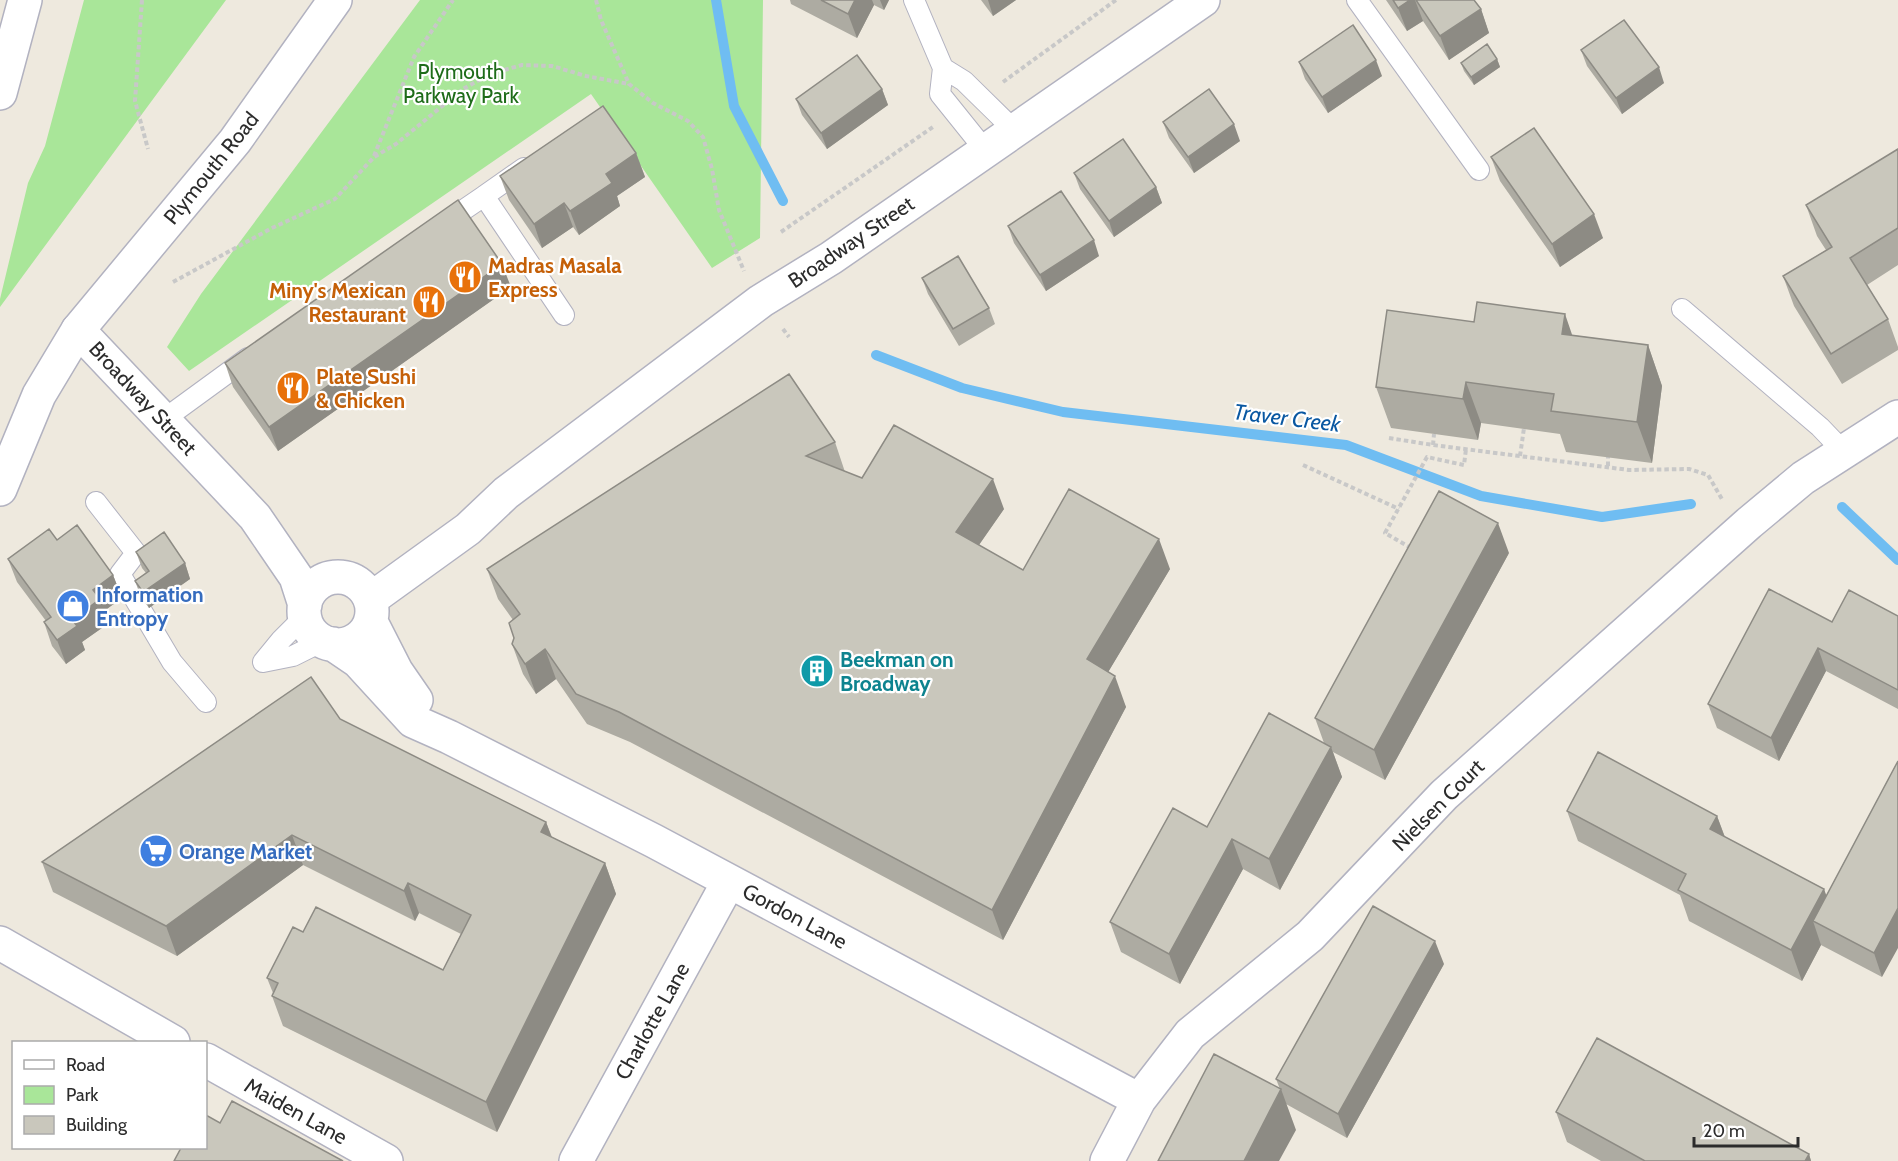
<svg xmlns="http://www.w3.org/2000/svg" width="1898" height="1161" viewBox="0 0 1898 1161" font-family="Cabin,sans-serif">
<style>
.green{fill:#a9e699}
.lines{fill:none;stroke-linecap:round;stroke-linejoin:round}
.stream{stroke:#6fbdf2;stroke-width:10}
.service-casing{stroke:#b2b2c0;stroke-width:22}
.minor-casing{stroke:#b2b2c0;stroke-width:36}
.secondary-casing{stroke:#b2b2c0;stroke-width:36}
.path{stroke:#c8c8c8;stroke-width:4;stroke-dasharray:4.5 3;stroke-linecap:butt}
.service{stroke:#fff;stroke-width:20}
.minor{stroke:#fff;stroke-width:33}
.secondary{stroke:#fff;stroke-width:33}
.wall{fill:#adaba2}
.shaded-wall{fill:#8d8b84}
.building{fill:#c9c7bc;stroke:#8d8b84;stroke-width:1.5}
.labels{text-anchor:middle;dominant-baseline:central;stroke-width:4.5;stroke-linejoin:round;paint-order:stroke}
.park-label{font-size:21px;fill:#1e6c19;stroke:#fff}
.street-label{font-size:21px;fill:#2c2c2c;stroke:#fff}
.food-label{font-size:21px;font-weight:bold;fill:#c56008;stroke:#fff;text-anchor:start}
.shop-label{font-size:21px;font-weight:bold;fill:#366cbe;stroke:#fff;text-anchor:start}
.culture-label{font-size:21px;font-weight:bold;fill:#0d838f;stroke:#fff;text-anchor:start}
.water-label{font-size:22px;font-style:italic;fill:#0a58a2;stroke:#fff}
</style>
<rect width="100%" height="100%" fill="#eee9de"/>
<path class="green" d="M84,0H226L0,307V299L28,183L45,146Z
M420,0H763L760,238L712,268L591,94L189,371L167,347L201,294Z"/>
<g class="lines">
<path class="stream" d="M716,0L734,106L783,201
M876,355L962,388L1063,412L1346,445L1481,496L1602,517L1691,504
M1842,507L1898,560"/>
<g class="service-casing">
<path id="service" d="M914,0L943,68L940,94L985,150
M1357,0L1479,170
M943,68L964,81L1014,130
M484,196L524,168
M443,224L484,196L564,315
M1682,309L1820,427L1844,452
M163,420L248,358
M96,502L136,553L120,574L172,662L206,702
M263,662L293,656L323,641
M263,662L281,640L305,616"/>
</g>
<g class="minor-casing">
<path id="minor" d="M0,93L25,0
M78,330L255,517L296,577L305,605
M304 611a34 34 0 1 1 68 0a34 34 0 1 1-68 0Z
M371,599L468,529L506,493L761,301L831,258L1203,0
M371,622L396,671L416,700
M333,644L358,661L413,721L449,737L654,841L1139,1100
M576,1161L729,881
M1107,1161L1139,1100L1190,1034L1310,936L1444,795L1749,523L1803,478L1898,417"/>
</g>
<g class="secondary-casing">
<path id="secondary" d="M0,489L39,395L78,330L235,141L335,0
M0,943L173,1042
M206,1060L386,1161"/>
</g>
<path class="path" d="M142,0L135,101L148,149
M596,0L601,20L629,84L653,103L688,121L703,137L712,169L719,210L744,271
M1003,82L1116,0
M374,156L414,57L453,0
M781,232L933,127
M173,282L272,228L335,199L374,157L396,144L463,89L490,74L522,65L552,66L586,76L629,84
M783,329L789,337
M1389,438L1433,445L1629,470L1689,469L1708,475L1723,501
M1433,445L1434,434
M1520,456L1524,428
M1303,465L1399,509
M1608,466V457
M1411,548L1385,533L1427,457L1464,465L1466,449"/>
<use href="#service" class="service"/>
<use href="#minor" class="minor"/>
<use href="#secondary" class="secondary"/>
</g>
<path class="wall" d="M790,0H889L884,10L874,5L857,38L791,4Z
M981,0H1016L993,16Z
M1386,0H1474L1481,9L1489,33L1449,60L1423,21L1407,31Z
M1581,50L1664,83L1622,114L1587,66Z
M1497,59L1500,67L1474,85L1464,71L1461,63Z
M1299,62L1382,76L1328,113L1305,79Z
M882,89L888,105L827,149L802,115L796,99Z
M1163,122L1240,141L1194,173L1169,138Z
M1898,149V265L1867,285L1888,319L1898,347V350L1842,384L1794,306L1783,276L1826,250L1817,236L1806,205Z
M636,153L645,177L617,196L620,206L579,235L573,227L542,248L509,200L500,176Z
M1491,157L1603,238L1560,267L1500,181Z
M1074,173L1156,187L1162,203L1114,237L1080,189Z
M1008,226L1099,256L1046,291L1014,243Z
M922,278L989,308L995,324L959,346L928,294Z
M511,287L278,451L233,387L225,363Z
M1572,335L1648,345L1662,386L1652,463L1566,452L1560,434L1481,423L1478,440L1391,428L1376,387Z
M835,442L845,472L862,478L1004,509L979,545L1023,570L1170,569L1108,672L1126,707L1003,940L630,742L587,724L556,679L536,694L523,674L512,644L514,638L513,620L498,599L487,569Z
M57,540L113,575L122,598L104,611L109,623L82,642L85,650L66,664L52,646L44,622L46,621L17,582L8,559Z
M136,552L185,563L190,579L149,608L141,597L135,581L146,573L142,568Z
M1509,553L1385,780L1333,752L1342,777L1280,890L1243,869L1180,984L1121,952L1110,922L1207,827L1324,743L1315,718Z
M1898,616V709L1826,671L1779,761L1717,728L1708,704L1832,622Z
M340,719L546,822L552,837L605,863L616,894L497,1132L283,1026L272,996L273,993L267,978L303,932L443,970L461,934L419,913L415,921L303,865L177,956L53,892L42,862Z
M1898,761L1882,977L1821,945L1802,981L1689,921L1680,895L1578,841L1567,811L1717,816L1725,837L1824,889L1826,896Z
M1444,964L1347,1138L1286,1104L1296,1130L1276,1079Z
M1556,1112L1809,1154L1811,1161H1601L1567,1142Z"/>
<path class="shaded-wall" d="M855,0H872L874,5L857,38L848,14Z
M880,0H889L884,10Z
M988,0H1016L993,16Z
M1410,0H1415L1423,21L1407,31L1398,8Z
M1481,9L1489,33L1449,60L1440,36Z
M1497,59L1500,67L1474,85L1471,77Z
M1376,60L1382,76L1328,113L1322,97Z
M1659,67L1664,83L1622,114L1616,98Z
M882,89L888,105L827,149L821,133Z
M1234,124L1240,141L1194,173L1188,157Z
M636,153L645,177L617,196L620,206L579,235L570,211L606,174Z
M1156,187L1162,203L1114,237L1109,221Z
M564,203L573,227L542,248L534,224Z
M1594,214L1603,238L1560,267L1552,244Z
M1094,240L1099,256L1046,291L1040,275Z
M502,264L511,287L278,451L269,427Z
M1565,314L1579,355L1562,334Z
M1648,345L1662,386L1652,463L1637,422Z
M1466,382L1481,423L1478,440L1463,399Z
M993,479L1004,509L967,562L956,532Z
M1498,523L1509,553L1385,780L1374,750Z
M1159,539L1170,569L1098,689L1087,659Z
M185,563L190,579L149,608L143,592Z
M113,575L122,598L104,611L109,623L82,642L85,650L66,664L57,640L93,590Z
M1818,648L1826,671L1779,761L1771,738Z
M545,649L556,679L536,694L525,664Z
M1115,676L1126,707L1003,940L992,910Z
M1331,747L1342,777L1280,890L1269,859Z
M1717,816L1728,846L1710,829Z
M546,822L557,852L541,832Z
M292,835L303,865L177,956L166,926Z
M1232,839L1243,869L1180,984L1169,954Z
M605,863L616,894L497,1132L486,1102Z
M408,883L419,913L415,921L404,891Z
M1824,889L1835,920L1813,921L1821,945L1802,981L1791,950Z
M1898,908V948L1882,977L1874,953Z
M1435,941L1444,964L1347,1138L1338,1114Z
M1281,1089L1296,1130L1279,1161H1244Z
M1809,1154L1811,1161H1805Z"/>
<path class="building" d="M821,0H855L848,14Z
M1393,0H1410L1398,8Z
M1416,0H1474L1481,9L1440,36Z
M1624,20L1659,67L1616,98L1581,50Z
M1353,25L1376,60L1322,97L1299,62Z
M1487,44L1497,59L1471,77L1461,63Z
M857,55L882,89L821,133L796,99Z
M1209,89L1234,124L1188,157L1163,122Z
M603,106L636,153L606,174L612,183L570,211L564,203L534,224L500,176Z
M1534,128L1594,214L1552,244L1491,157Z
M1123,139L1156,187L1109,221L1074,173Z
M1898,149V228L1850,258L1888,319L1831,354L1783,276L1832,247L1806,205Z
M1061,191L1094,240L1040,275L1008,226Z
M458,200L502,264L269,427L225,363Z
M958,256L989,308L953,329L922,278Z
M1477,302L1565,314L1562,334L1648,345L1637,422L1551,411L1554,394L1509,388L1466,382L1463,399L1376,387L1387,310L1474,322Z
M789,374L835,442L806,456L862,478L894,425L993,479L956,532L1023,570L1069,489L1159,539L1087,659L1115,676L992,910L619,712L576,694L545,649L525,664L512,644L514,638L509,623L520,614L487,569Z
M1439,491L1498,523L1374,750L1315,718Z
M77,525L113,575L93,590L100,599L72,620L77,626L57,640L44,622L51,617L8,559L49,529L57,540Z
M164,532L185,563L143,592L135,581L149,571L136,552Z
M1769,589L1832,622L1849,590L1898,616V690L1818,648L1771,738L1708,704Z
M311,677L340,719L546,822L541,832L605,863L486,1102L272,996L278,983L267,978L293,927L303,932L316,907L443,970L471,915L408,883L404,891L292,835L166,926L42,862Z
M1269,713L1331,747L1269,859L1232,839L1169,954L1110,922L1173,808L1207,827Z
M1598,752L1717,816L1710,829L1824,889L1791,950L1678,890L1686,874L1567,811Z
M1898,761V908L1874,953L1813,921Z
M1373,906L1435,941L1338,1114L1276,1079Z
M1597,1038L1809,1154L1805,1161H1645L1556,1112Z
M1214,1054L1281,1089L1244,1161H1158Z
M232,1101L343,1161H174L181,1148H206V1115L220,1123Z"/>
<defs>
<g id="restaurant-disc" transform="scale(1.725)"><circle r="9.5" fill="#e8710a" stroke="#fff"/><path d="M-5-6h1v4h1v-4h1v4h1v-4h1v5L-1.5 .5V6h-2V.5L-5-1ZM5-6V6H3V1.5H1.5Q1.5-4 5-6Z" fill="#fff"/></g>
<g id="shop-disc" transform="scale(1.725)"><circle r="9.5" fill="#3f7fe0" stroke="#fff"/><path d="M-5-2.5h2.3a2.7 3.5 0 0 1 5.4 0H5L5.5 6h-11ZM-1.5-2.5h3a1.5 2.3 0 0 0-3 0Z" fill="#fff"/></g>
<g id="building-disc" transform="scale(1.725)"><circle r="9.5" fill="#0f9aa8" stroke="#fff"/><path d="M-4-6H4V6H1V3H-1V6H-4ZM-2.5-4.3h1.7v1.8h-1.7ZM.8-4.3h1.7v1.8H.8ZM-2.5-1h1.7V.8h-1.7ZM.8-1h1.7V.8H.8Z" fill="#fff"/></g>
<g id="supermarket-disc" transform="scale(1.725)"><circle r="9.5" fill="#3f7fe0" stroke="#fff"/><path d="M-6-5.5h2.5l.6 2H6L4.5 2H-2.5L-4.4-4H-6ZM-1.5 3.2a1.3 1.3 0 1 0 .1 0ZM3 3.2a1.3 1.3 0 1 0 .1 0Z" fill="#fff"/></g>
</defs>
<g fill-rule="evenodd">
<use href="#restaurant-disc" x="465" y="277"/>
<use href="#restaurant-disc" x="429" y="302"/>
<use href="#restaurant-disc" x="293" y="388"/>
<use href="#shop-disc" x="73" y="606"/>
<use href="#building-disc" x="817" y="671"/>
<use href="#supermarket-disc" x="156" y="851"/>
</g>
<g class="labels">
<g class="park-label">
<text x="461" y="71">Plymouth<tspan x="461" dy="24">Parkway Park</tspan></text>
</g>
<g class="street-label">
<text transform="translate(211 168) rotate(-51)">Plymouth Road</text>
<text transform="translate(851 242) rotate(-34)">Broadway Street</text>
<text transform="translate(143 398) rotate(47)">Broadway Street</text>
<text transform="translate(1438 805) rotate(-45)">Nielsen Court</text>
<text transform="translate(795 916) rotate(28)">Gordon Lane</text>
<text transform="translate(652 1021) rotate(-61)">Charlotte Lane</text>
<text transform="translate(296 1111) rotate(29)">Maiden Lane</text>
</g>
<g class="food-label">
<text x="488" y="265">Madras Masala<tspan x="488" dy="24">Express</tspan></text>
<text x="406" y="290" text-anchor="end">Miny's Mexican<tspan x="406" dy="24">Restaurant</tspan></text>
<text x="316" y="376">Plate Sushi<tspan x="316" dy="24">&amp; Chicken</tspan></text>
</g>
<g class="shop-label">
<text x="96" y="594">Information<tspan x="96" dy="24">Entropy</tspan></text>
<text x="179" y="851">Orange Market</text>
</g>
<g class="culture-label">
<text x="840" y="659">Beekman on<tspan x="840" dy="24">Broadway</tspan></text>
</g>
<g class="water-label">
<text transform="translate(1287 418) rotate(7)">Traver Creek</text>
</g>
</g>
<rect x="12" y="1041" width="195" height="108" fill="#ffffff" stroke="#ababab" stroke-width="1.5"/>
<rect x="24" y="1060" width="30" height="9" fill="#ffffff" stroke="#ababab" stroke-width="1.5"/>
<text x="66" y="1071" font-size="18" fill="#2c2c2c">Road</text>
<rect x="24" y="1086" width="30" height="18" fill="#a9e699" stroke="#ababab" stroke-width="1.5"/>
<text x="66" y="1101" font-size="18" fill="#2c2c2c">Park</text>
<rect x="24" y="1116" width="30" height="18" fill="#c9c7bc" stroke="#ababab" stroke-width="1.5"/>
<text x="66" y="1131" font-size="18" fill="#2c2c2c">Building</text>
<path d="M1694 1137v9h104v-9" fill="none" stroke="#2c2c2c" stroke-width="3"/>
<text x="1703" y="1137" font-size="18" fill="#2c2c2c" stroke="#ffffff" stroke-width="4.5" paint-order="stroke">20 m</text>
</svg>
